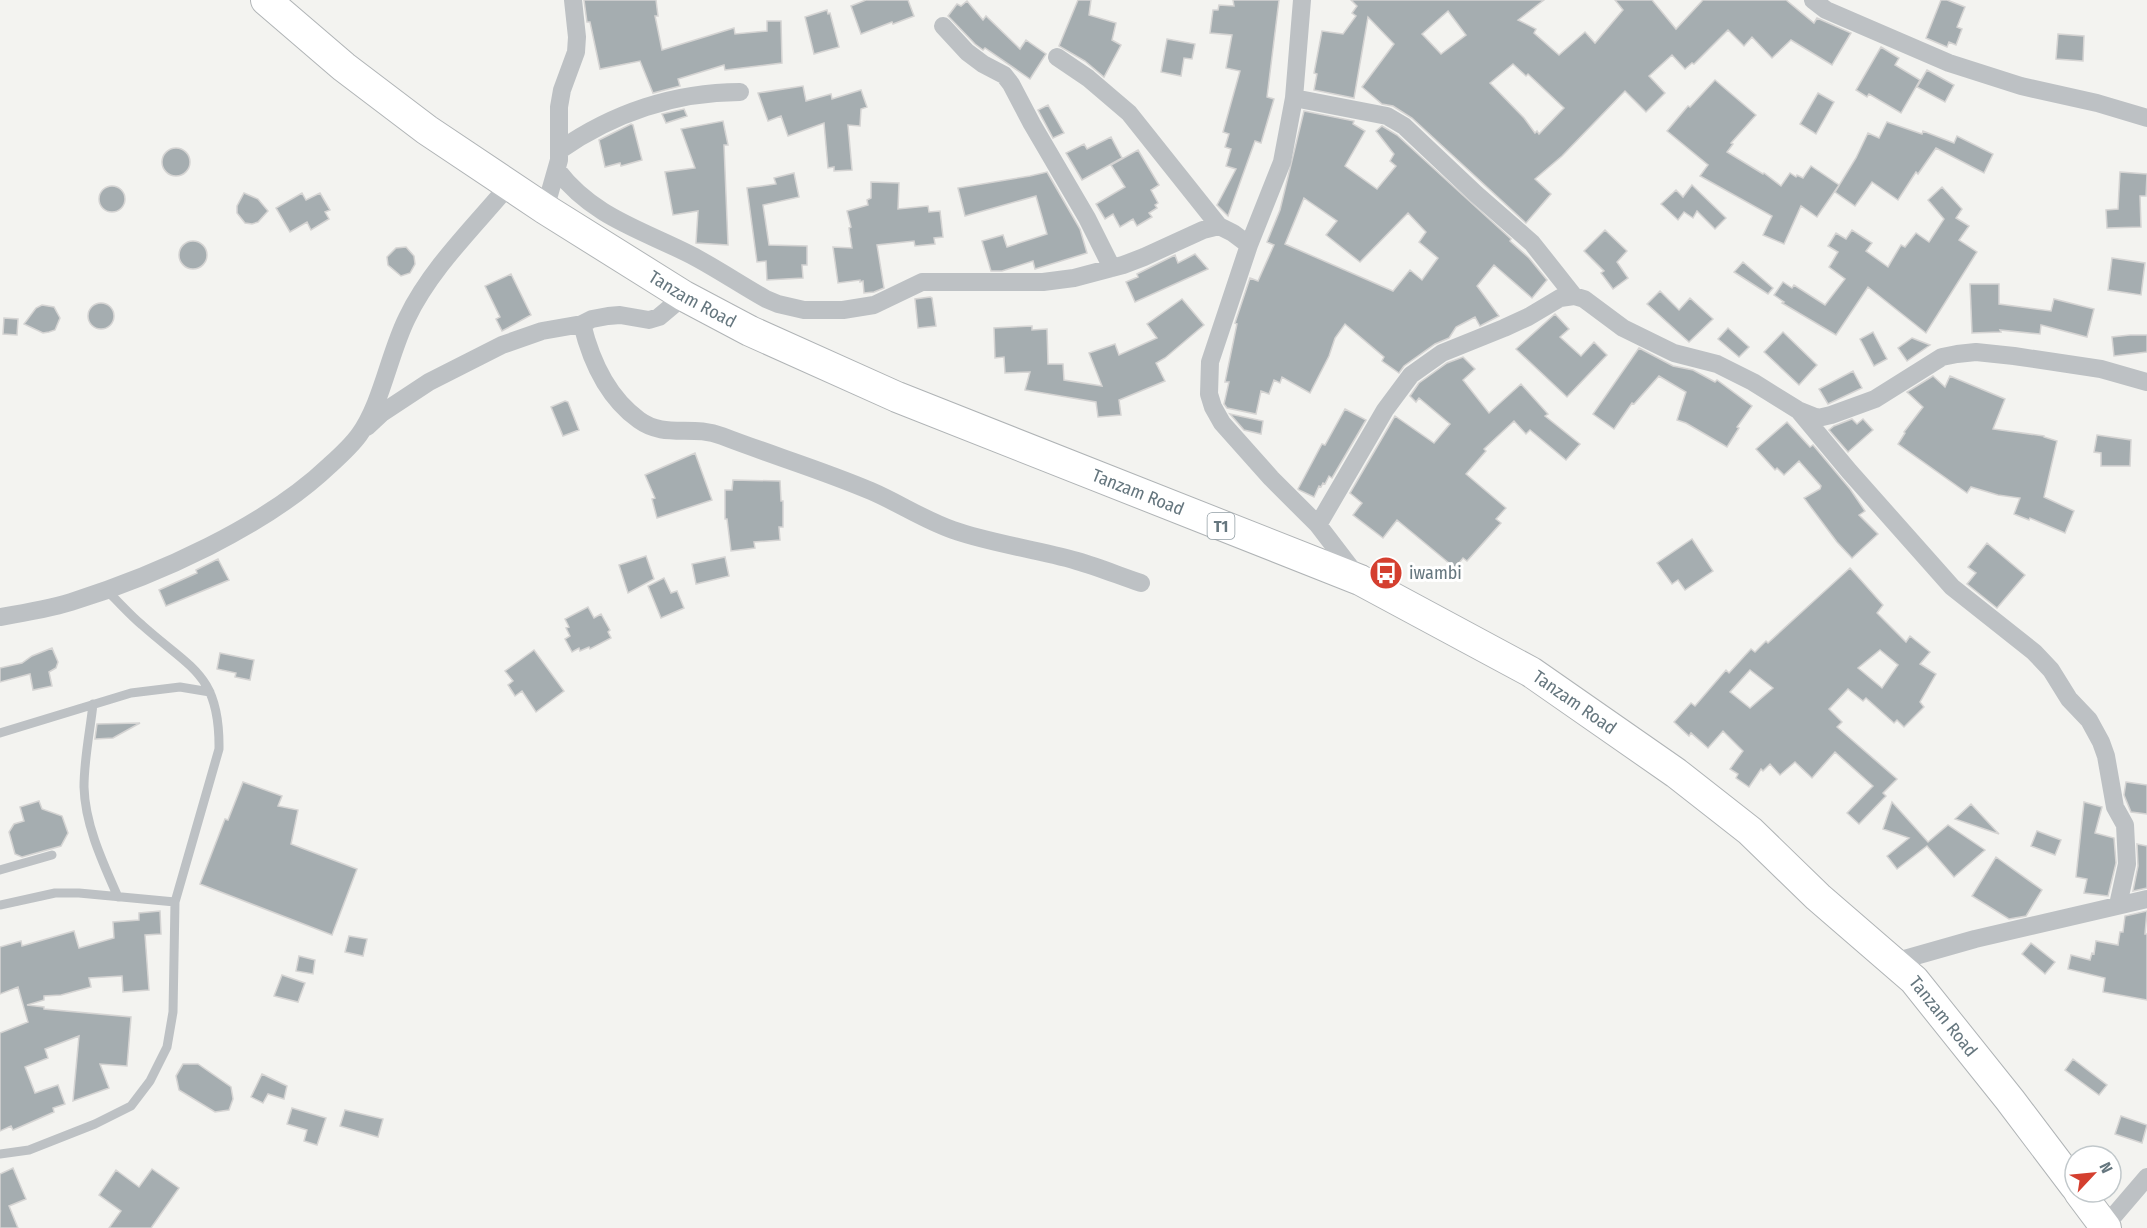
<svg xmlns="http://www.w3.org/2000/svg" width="2147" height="1228" viewBox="0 0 2147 1228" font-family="'Fira Sans Condensed',sans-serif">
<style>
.building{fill:#a5adb0;stroke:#d5d4d3;stroke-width:1.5;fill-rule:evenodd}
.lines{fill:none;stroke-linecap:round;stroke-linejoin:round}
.trunk-casing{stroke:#b0b4b6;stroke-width:32}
.service{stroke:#bdc1c4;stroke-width:9}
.minor{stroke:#bdc1c4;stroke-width:18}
.trunk{stroke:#fff;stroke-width:30}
.labels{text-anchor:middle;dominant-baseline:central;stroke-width:6;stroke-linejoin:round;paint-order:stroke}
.shield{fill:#fff;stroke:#939fa5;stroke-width:1.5}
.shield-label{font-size:16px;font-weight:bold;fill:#65767e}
.street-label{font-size:18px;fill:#65767e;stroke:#fff}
.poi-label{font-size:18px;fill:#65767e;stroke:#fff;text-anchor:start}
</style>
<rect width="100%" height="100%" fill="#f3f3f0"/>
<path class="building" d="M584,0H656L658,16H655L662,50L734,28L735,34L767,31V21H781L782,63L725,70L724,65L678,79L680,86L653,93L640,61L600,69L590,22H587Z
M866,0H908L914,16L893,24L892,22L861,34L851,6Z
M1078,0H1091L1089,15L1116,23L1112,40L1121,45L1104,77L1085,61L1059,46Z
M1233,0H1279L1267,97L1274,99L1261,143L1255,141L1228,216L1217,205L1236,169L1226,166L1231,149L1225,147L1229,134L1223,132L1240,71L1226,68L1232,35L1210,33L1213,10H1218L1219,5L1234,6Z
M1351,0H1544L1518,20L1536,29L1534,33L1559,55L1585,32L1595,43L1623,10L1615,0H1652L1676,29L1703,0H1786L1814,23L1817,18L1851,33L1832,65L1791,40L1772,58L1752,37L1744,46L1728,30L1694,64L1692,63L1685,69L1672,55L1649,76L1665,93L1646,112L1625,91L1562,156L1535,179L1551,194L1526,223L1412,118L1393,106L1382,104L1362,87L1394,44L1368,17L1354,98L1314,90L1317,74L1314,73L1322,31L1343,34L1356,16L1352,13L1357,6ZM1448,11L1466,35L1441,54L1422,34ZM1513,64L1526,76L1528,74L1564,108L1539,134L1537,131L1535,133L1524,118L1490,83Z
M1941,0H1947L1965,7L1957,27L1962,29L1956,45L1949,42L1947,47L1926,38Z
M967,1L983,20L986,16L1020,49L1026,40L1046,54L1030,79L985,48L983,50L975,44L948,16L957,4L961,6Z
M827,10L828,14L830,13L839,47L814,54L805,17Z
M2058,34L2084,36L2083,61L2056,59Z
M1167,39L1195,44L1192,59L1184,58L1181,76L1161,72Z
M1881,47L1899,58L1895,65L1920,80L1901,113L1869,94L1867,97L1856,90Z
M1927,70L1954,85L1945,102L1917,87Z
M1715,80L1756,115L1731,143L1733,144L1727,152L1763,174L1764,173L1781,186L1790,173L1796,177L1797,175L1803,178L1811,166L1839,185L1817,217L1801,206L1784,244L1763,235L1772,216L1700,176L1708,165L1667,131L1688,106L1690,107Z
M803,86L806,101L831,94L832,99L861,90L867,107L861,109L860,126L848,125L852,170L834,171V167L828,168L824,123L788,136L781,116L768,121L758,93Z
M1818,93L1834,102L1816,134L1800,124Z
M1048,105L1064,133L1053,138L1038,110Z
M684,109L687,116L666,123L662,114Z
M1304,111L1354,121L1353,124L1365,131L1345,166L1377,189L1396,166L1390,161L1394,154L1376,131L1382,126L1397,135L1511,239L1510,241L1529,258L1547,280L1532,298L1494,265L1477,286L1499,316L1480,326L1475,317L1456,327L1449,338L1435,344L1404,366L1399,373L1382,361L1384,357L1345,324L1335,338L1329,356L1310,393L1282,377L1280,383L1274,380L1269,394L1261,391L1256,414L1227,408L1224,404L1229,382H1225L1237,324L1235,323L1250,278L1258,281L1274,245L1267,242L1280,210ZM1304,198L1337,221L1326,235L1360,262L1408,213L1426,232L1419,242L1438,258L1422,280L1410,270L1393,291L1285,244Z
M723,121L728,145H724L728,245L696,243L698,211L673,215L665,172L695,168L681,129Z
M1887,122L1922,134L1923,131L1954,143L1957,136L1993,154L1984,173L1936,148L1918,174L1916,172L1898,200L1872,182L1855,206L1835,192L1856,158L1868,133L1879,138Z
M631,124L633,125L642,160L621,166L620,163L605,167L599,140Z
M1111,137L1122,158L1082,180L1066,153L1084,144L1087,149Z
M162 162a14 14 0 1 1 28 0a14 14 0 1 1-28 0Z
M1138,150L1159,185L1151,190L1158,203L1155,205L1157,208L1149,213L1152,217L1137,226L1133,219L1120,227L1113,214L1105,219L1096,204L1125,187L1111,165Z
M1047,172L1080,229L1087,253L1035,269L1033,261L1002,271H991L982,241L1003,235L1007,247L1047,234L1036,196L965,216L958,188L1030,176Z
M2120,172L2147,174L2146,196H2140L2141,227L2107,228L2106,210L2118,209Z
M794,173L799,197L763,205L769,245L807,246V265H802L803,278L767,280L766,261L757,262L747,188L776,184L774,178Z
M871,182L899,183L898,209L928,206L929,212L940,211L943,237L934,238L935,244L915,246L914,241L877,245L884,288L874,292L864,293L863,281L860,282V280L838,283L833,247L852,248L849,228L851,227L847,211L868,205L867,200L871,198Z
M1692,185L1726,218L1715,229L1697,211L1693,218L1684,212L1678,220L1661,204L1676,190L1683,197Z
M99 199a13 13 0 1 1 26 0a13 13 0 1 1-26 0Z
M1942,187L1962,209L1956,218L1969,226L1959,240L1977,252L1926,333L1868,287L1836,335L1782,303L1784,302L1774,295L1783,282L1792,288L1794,285L1825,305L1845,279L1829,267L1838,252L1828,246L1836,233L1846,239L1852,230L1872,243L1866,251L1888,267L1901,245L1905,247L1916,233L1929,242L1944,219L1928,200Z
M244,193L258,199L268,211L258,222L252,224L245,223L237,213V206Z
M302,193L306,200L320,193L330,210L325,212L329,219L311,230L307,222L290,232L276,208Z
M1605,230L1627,251L1617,262L1628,278L1613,289L1601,273L1604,271L1584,251Z
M179 255a14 14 0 1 1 28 0a14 14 0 1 1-28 0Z
M406,247L414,256L415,264L410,273L401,276L388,265L387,257L396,248Z
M1195,254L1208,269L1135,302L1126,282L1138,277L1137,274L1175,255L1178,263Z
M2112,258L2145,263L2141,295L2108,290Z
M1743,262L1773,288L1768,294L1734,272Z
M511,274L531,315L502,331L496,319L500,317L485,286Z
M1970,284H1999V304L2051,311L2054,299L2094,309L2087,337L2041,325L2040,334L2000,330L2001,332L1972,333Z
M1660,291L1679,310L1690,298L1713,319L1689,342L1647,304Z
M930,297L932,298L936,326L918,328L915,299Z
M1182,299L1204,325L1165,358L1156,363L1165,381L1119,400L1121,415L1098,417L1096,402L1025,390L1030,372L1005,373L1004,357L995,358L994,328L1032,326V330L1047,329L1048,364H1063L1064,380L1102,386L1089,353L1115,344L1119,355L1157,338L1147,324Z
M88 316a13 13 0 1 1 26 0a13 13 0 1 1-26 0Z
M42,305L54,307L60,318L55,330L49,332L43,333L24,324L36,308Z
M1555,314L1569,329L1560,337L1581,356L1594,342L1607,355L1567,397L1516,349Z
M4,318L18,319L17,335L3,334Z
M1728,328L1749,347L1739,357L1718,339Z
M1783,332L1817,365L1799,385L1764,352Z
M1873,332L1887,359L1874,366L1860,339Z
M2130,335H2147V352L2114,356L2112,337Z
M1912,338L1930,345L1907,361L1898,348Z
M1639,348L1673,366L1693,370L1715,382L1717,380L1752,406L1737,427L1739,428L1727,447L1686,423L1677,420L1686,392L1659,376L1634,404L1632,403L1614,429L1593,414Z
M1463,357L1475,369L1463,380L1489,413L1521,384L1548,414L1545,416L1580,444L1566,460L1530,430L1526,434L1514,421L1484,449L1486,451L1466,474L1506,508L1496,519L1501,523L1467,561L1463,558L1455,568L1397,520L1383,538L1353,515L1362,503L1350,493L1395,416L1434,443L1450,424L1419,398L1416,402L1410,396L1419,383L1447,363Z
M1853,371L1862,388L1828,404L1819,389Z
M1933,376L1945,387L1950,376L2005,399L1993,429L2044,436V437L2057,441L2044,497L2074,511L2065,533L2030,518L2029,520L2014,514L2020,498L1998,495L1971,487L1967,493L1898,444L1905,433L1904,432L1923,407L1907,392Z
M565,401L568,402L579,430L563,436L551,407Z
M1345,409L1366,420L1332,478L1329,476L1325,484L1323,483L1321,487L1319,486L1314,497L1299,490L1298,489L1322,444L1325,445Z
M1230,414L1263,421L1261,434L1244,430Z
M1852,419L1857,424L1863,419L1873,430L1848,452L1829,430L1834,426Z
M1787,422L1810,447L1813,445L1850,489L1865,511L1859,515L1878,534L1852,558L1837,542L1804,498L1820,489L1821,486L1799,461L1784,475L1777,468L1775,470L1756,449Z
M2097,435L2131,440L2130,466H2101V453L2094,452Z
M695,453L712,500L657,518L652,499L655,498L645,475Z
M733,480L780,481L781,501H783V527H779L780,540L754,542L755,548L731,551L727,519H725V490H732Z
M1692,539L1713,571L1685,590L1678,580L1672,584L1657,563Z
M1987,543L2025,575L1997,608L1967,584L1976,573L1968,567Z
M646,556L654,579L628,593L619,565Z
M725,557L729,576L696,584L692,564Z
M218,559L229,580L166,606L159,590L197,573L196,570Z
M1850,568L1883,605L1877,613L1906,642L1910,636L1930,652L1920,664L1936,674L1920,702L1924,707L1904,727L1897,720L1894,723L1866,698L1863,701L1848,689L1829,709L1842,722L1837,727L1897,779L1883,793L1886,796L1859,824L1847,813L1873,786L1835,752L1812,778L1795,762L1780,775L1770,764L1763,771L1761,769L1749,787L1736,778L1738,774L1730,769L1743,751L1723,731L1708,748L1691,733L1689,736L1674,722L1691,703L1695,706L1726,670L1729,673L1751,649L1755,652L1766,641L1768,643ZM1880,650L1898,665L1882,688L1858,668ZM1750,670L1773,688L1750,708L1730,692Z
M664,578L671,593L677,591L684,608L661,618L648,586Z
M588,607L594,618L601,614L610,630L608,632L611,638L590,649L589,647L580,651L579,648L572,652L565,639L570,636L566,628L569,627L565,619Z
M52,648L58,662L56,668L49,672L52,686L33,690L30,674L0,682V668L22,663L32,656Z
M534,650L564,691L536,712L522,691L515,696L508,685L513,681L505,671Z
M220,653L254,660L250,680L235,677L236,673L217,669Z
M140,723L113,738L95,739L97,724Z
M243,782L282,796L278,806L298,810L291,844L357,869L332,935L200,884L225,819L228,820Z
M2126,782L2147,785V814L2131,812L2124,795Z
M39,801L42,809L62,816L68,833L61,846L22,857L15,854L9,832L14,824L24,821L20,807Z
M1892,802L1928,842L1948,825L1985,850L1954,877L1927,846L1897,869L1887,856L1909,838L1883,829Z
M2084,802L2102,807L2095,833L2114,838L2116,863L2108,896L2084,893L2087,879L2076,877Z
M1971,804L1999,834L1955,819Z
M2037,831L2061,840L2055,855L2031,846Z
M2137,844L2147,846V888L2133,891L2138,866Z
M1996,857L2042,890L2026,916L2009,919L1972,896Z
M160,911L161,934L145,935L149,990L123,992L122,976L89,978L91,987L61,995L44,996V1000L27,1005L44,1007V1009L131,1017L127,1066L100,1064L109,1088L73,1101L79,1036L45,1049L48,1058L25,1067L35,1093L58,1085L65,1104L53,1108L54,1112L13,1130L11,1126L0,1131V1033L28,1022L18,987L0,994V947L21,941L22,946L74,931L79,948L114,938L113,922L139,920V913Z
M2147,911L2145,934H2147V1000L2103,992L2105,978L2068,969L2071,955L2090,960L2092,953L2094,954L2096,941L2118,945L2120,932H2123L2125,916Z
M349,936L367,939L363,956L345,952Z
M2031,943L2055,962L2045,974L2022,954Z
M299,956L315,960L313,974L296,971Z
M282,975L305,983L298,1002L274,996Z
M2073,1059L2107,1085L2099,1095L2065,1070Z
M183,1064H198L231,1087L233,1099L229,1110L215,1112L179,1090L176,1076Z
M262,1074L287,1086L284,1099L268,1094L263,1103L251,1097Z
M292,1108L326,1118L317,1145L304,1141L307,1130L287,1124Z
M345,1110L383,1119L378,1137L340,1126Z
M2121,1116L2147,1125L2142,1143L2115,1134Z
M13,1168L26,1199L9,1206L18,1228H0V1174Z
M152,1169L179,1188L151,1228H109L121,1211L99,1195L116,1170L139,1187Z"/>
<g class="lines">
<g class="trunk-casing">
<g id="trunk">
<path id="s1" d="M266,0L344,67L427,130L545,209L684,296L750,331L897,397L1360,580L1531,672L1676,773L1750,831L1818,897L1914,980L2010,1100L2075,1186"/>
<path d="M2079,1192L2106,1228"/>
</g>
</g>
<path class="service" d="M93,704C90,732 84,759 84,787C85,825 103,863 118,897
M0,733L131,693L180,687L210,692
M0,870L52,855
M0,905L55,893H79L175,902
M0,1154L29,1150L95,1124L131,1106L150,1081L167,1047L173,1012L175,902L219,749C220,674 191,669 142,625C129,614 118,601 105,589"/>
<path class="minor" d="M1302,0L1294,98L1282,162L1249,245L1210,362L1209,394L1213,407L1222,423L1271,478L1318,525L1357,576
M1813,0L1826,10L1949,63L2021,86L2097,103L2147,118
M943,26L967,52L983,64L1004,75L1011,84L1032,124L1087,218L1112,268
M1057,57L1088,78L1129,113L1219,226
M1294,98L1387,116L1404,126L1476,194L1532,243L1574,296
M560,150C613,113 675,92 740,92
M557,170C593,217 640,229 691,255C716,268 741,285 766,299L778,304L804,310H843L874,305L922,282H1043L1074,278L1123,265L1144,257L1203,230L1219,226L1233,233L1249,245
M545,209L559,160V107L562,90L576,52L577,37L573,0
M582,324C591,361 607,397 639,420C665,439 692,424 722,436C771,455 822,470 871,491C899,503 924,520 953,530C993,544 1036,549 1077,561C1098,567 1120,576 1141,583
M1799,411L1849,471L1952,587L2034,652L2051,670L2069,699L2089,720L2101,742L2106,756L2115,807L2125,825L2127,864L2118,905
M367,427L382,413L429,382L502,345L542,331L582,324L592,319L608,316L620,315L649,320L659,317L684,296
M1318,525L1385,410L1411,375L1442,353L1504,328L1528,317L1560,298L1574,296L1584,299L1623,328L1674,353L1717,364L1753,382L1798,410L1818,418L1831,415L1875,399L1942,357L1957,354L1976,352L2014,356L2101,369L2147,382
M0,617C24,613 48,609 71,602C157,575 265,527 330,465C340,456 351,446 359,435C382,403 389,354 407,318C431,268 474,227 509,185
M1894,962L1975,939L2147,899
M2105,1226L2147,1177"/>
<use href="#trunk" class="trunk"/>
</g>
<defs>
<g id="bus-disc" transform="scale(1.725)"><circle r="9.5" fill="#d43f2f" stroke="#fff"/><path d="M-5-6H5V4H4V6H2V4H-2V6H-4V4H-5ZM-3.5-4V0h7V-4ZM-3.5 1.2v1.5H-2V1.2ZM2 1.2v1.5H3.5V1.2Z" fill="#fff"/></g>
</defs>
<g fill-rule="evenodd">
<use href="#bus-disc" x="1386" y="573"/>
</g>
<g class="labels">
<rect class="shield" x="1207.5" y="513" width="27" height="26" rx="4.5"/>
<g class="shield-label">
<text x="1221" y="526">T1</text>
</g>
<g class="street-label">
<text stroke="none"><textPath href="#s1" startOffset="522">Tanzam Road</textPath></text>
<text stroke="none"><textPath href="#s1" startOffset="1008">Tanzam Road</textPath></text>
<text stroke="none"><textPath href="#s1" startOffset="1494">Tanzam Road</textPath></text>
<text stroke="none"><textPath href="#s1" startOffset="1980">Tanzam Road</textPath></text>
</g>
<g class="poi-label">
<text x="1409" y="573">iwambi</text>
</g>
</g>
<g transform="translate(2093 1174) rotate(64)"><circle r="28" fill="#ffffff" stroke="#c1c8cb" stroke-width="1.5"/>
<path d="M0-4.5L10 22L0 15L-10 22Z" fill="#d43f2f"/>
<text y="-9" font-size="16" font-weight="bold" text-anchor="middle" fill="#65767e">N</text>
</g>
</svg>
